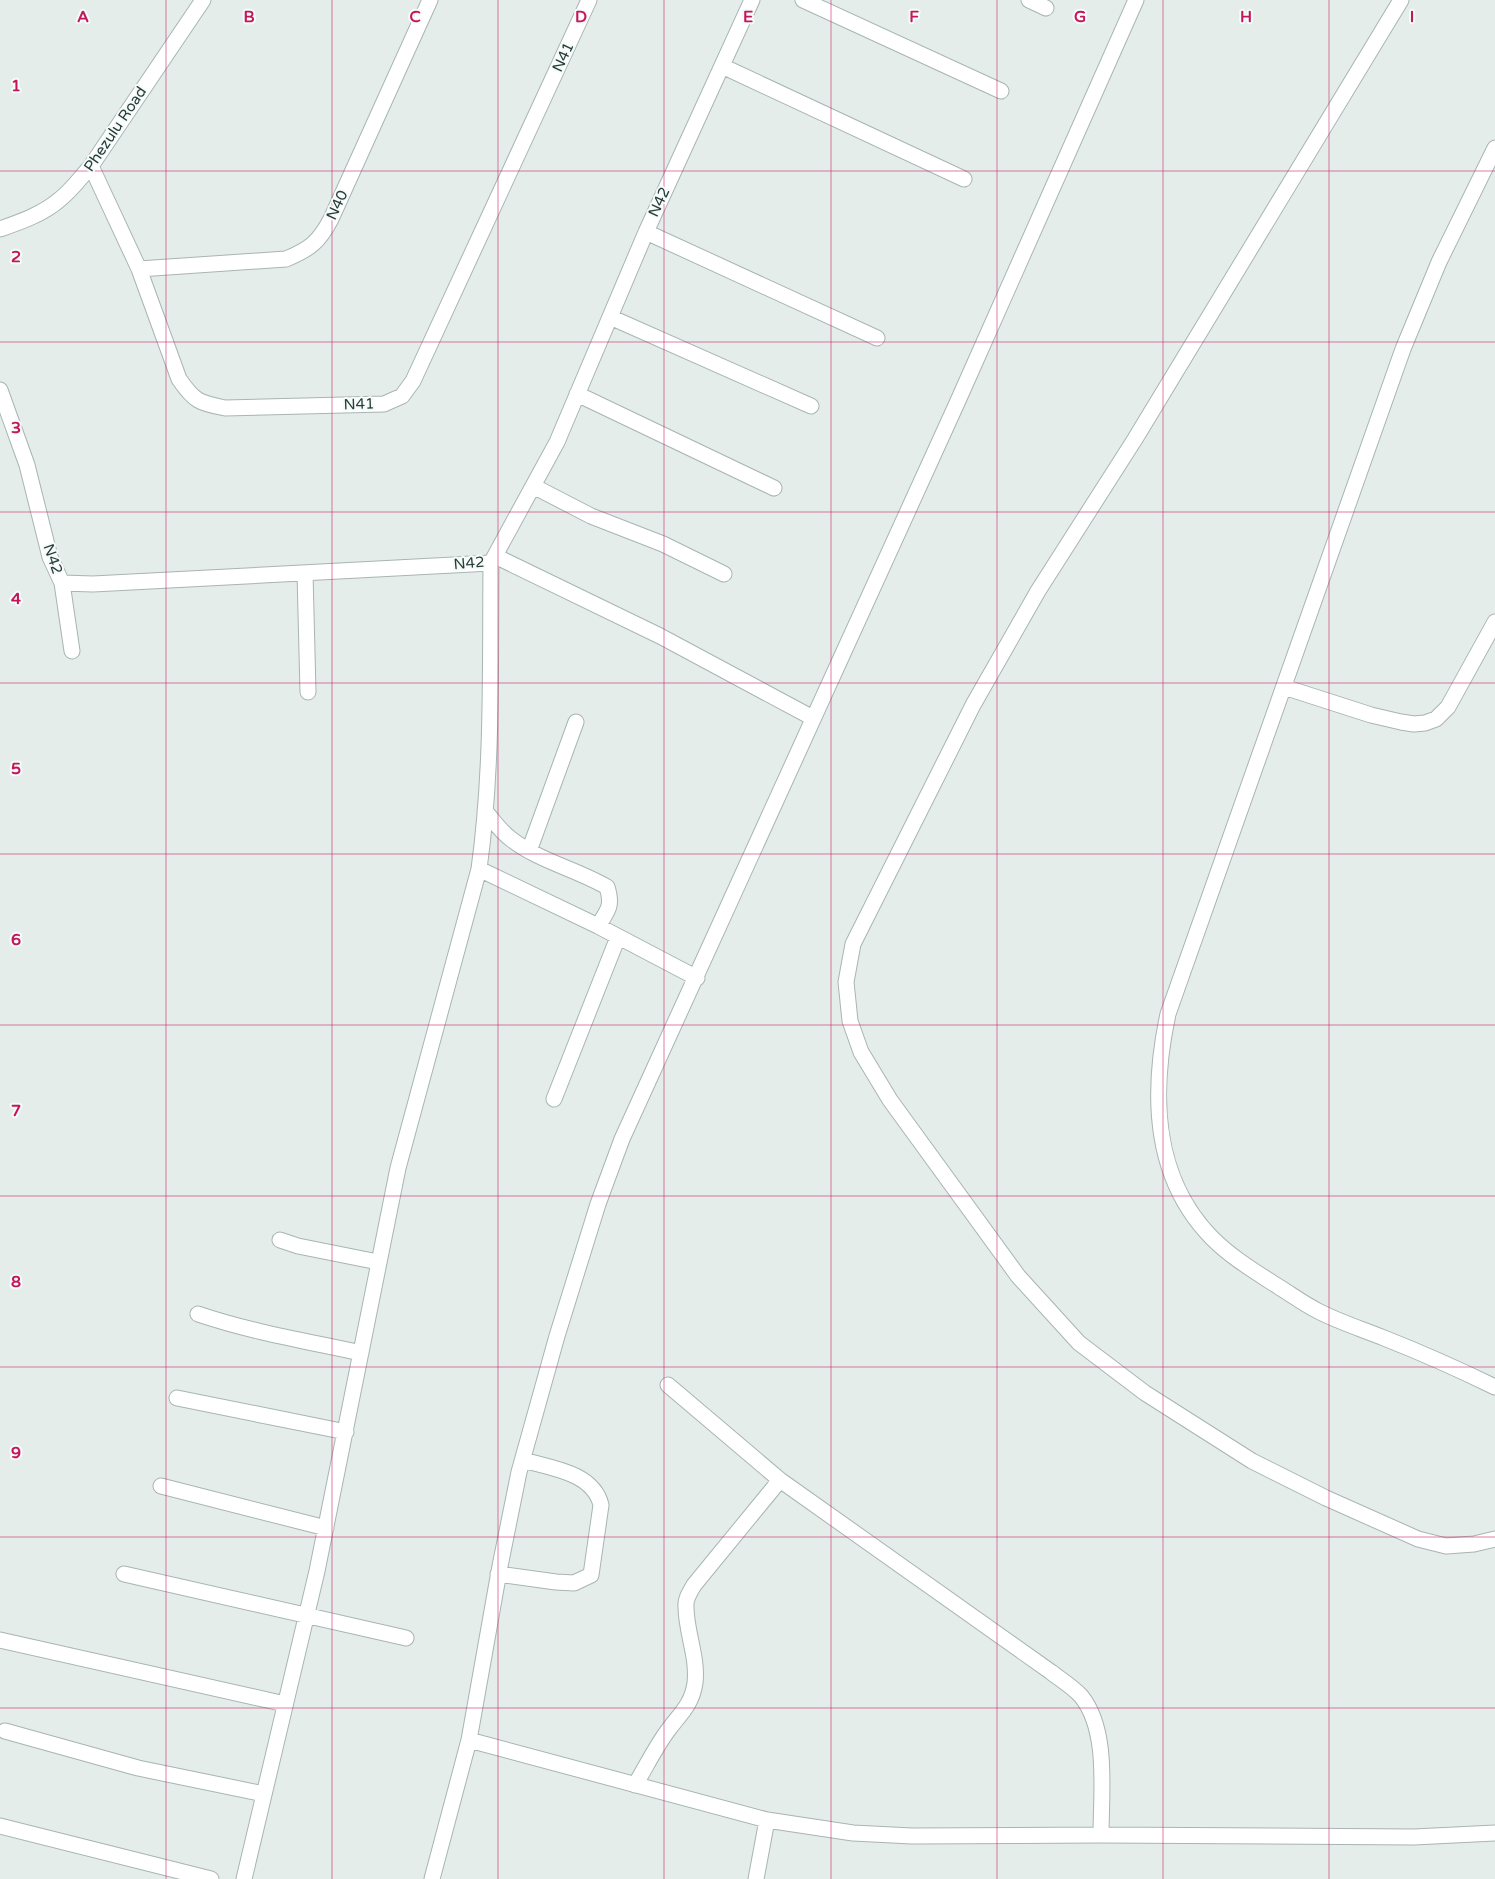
<svg xmlns="http://www.w3.org/2000/svg" width="1495" height="1879" viewBox="0 0 1495 1879" font-family="'Varela Round',sans-serif">
<style>
.lines{fill:none;stroke-linecap:round;stroke-linejoin:round}
.minor-casing{stroke:#a8b5b2;stroke-width:17}
.minor{stroke:#fff;stroke-width:15}
.grid{fill:none;stroke:#c2185b;stroke-width:1;stroke-opacity:0.55}
.labels{text-anchor:middle;dominant-baseline:central;stroke-width:4;stroke-linejoin:round;paint-order:stroke}
.street-label{font-size:15px;fill:#263d3a;stroke:#f6faf8}
.grid-label{font-size:16px;text-anchor:middle;font-weight:bold;fill:#c2185b;stroke:#f6faf8;stroke-width:4;stroke-linejoin:round;paint-order:stroke}
</style>
<rect width="100%" height="100%" fill="#e5edeb"/>
<g class="lines">
<g class="minor-casing">
<path id="minor" d="M803,0L1001,91
M1029,0L1046,8
M1401,0L1135,439L1038,591L973,705L853,944L846,982L850,1021L861,1052L890,1100L1018,1276L1079,1343L1145,1393L1252,1461L1326,1498L1418,1539L1446,1546L1474,1544L1495,1539
M722,66L964,179
M1495,148L1439,262L1403,349L1168,1014C1151,1093 1152,1177 1212,1238C1232,1258 1256,1272 1279,1287C1292,1295 1304,1304 1318,1311C1339,1322 1362,1329 1384,1338C1422,1353 1458,1369 1495,1387
M91,166L139,269L179,379C194,401 199,403 225,408L384,404L402,396L413,381L589,0
M0,229C20,222 43,214 59,200C71,191 81,177 91,166L203,0
M646,232L877,338
M139,269L286,259C310,249 319,242 331,219L430,0
M610,317L811,406
M0,390L27,465L50,557L62,583L93,584L491,563L557,442L646,232L752,0
M577,394L774,488
M533,486L591,516L663,544L724,574
M495,556L660,636L813,718
M305,573L308,692
M62,583L72,651
M1284,687L1371,715L1401,722L1414,724L1425,723L1436,719L1448,707L1495,622
M485,811C493,820 501,832 511,839C539,861 576,869 607,887C613,906 608,910 598,926
M529,851L576,722
M479,869L598,926L697,978
M554,1099L618,937
M280,1240L298,1246L378,1262
M198,1314C251,1332 306,1341 361,1353
M668,1385L780,1480L1051,1672C1060,1679 1073,1687 1081,1696C1109,1730 1101,1793 1101,1835
M177,1398L346,1432
M161,1486L326,1528
M124,1574L406,1638
M498,1574L556,1582L574,1583L591,1575L601,1505C593,1472 550,1468 523,1460
M0,1640L285,1704
M5,1731L138,1768L264,1794
M469,1740L767,1820L853,1833L912,1836L1101,1835L1414,1837L1495,1833
M635,1785C646,1767 656,1746 669,1729C681,1713 692,1704 695,1683C698,1657 686,1632 686,1607C685,1599 690,1592 694,1585L780,1480
M0,1826L211,1879
M244,1879L317,1571L398,1168L479,869C493,768 490,665 491,563
M432,1879L469,1740L500,1566L519,1472L557,1336L598,1204L622,1139L957,403L1136,0
M756,1879L767,1820"/>
</g>
<use href="#minor" class="minor"/>
</g>
<path class="grid" d="M166,0V1879M332,0V1879M498,0V1879M664,0V1879M831,0V1879M997,0V1879M1163,0V1879M1329,0V1879M0,171H1495M0,342H1495M0,512H1495M0,683H1495M0,854H1495M0,1025H1495M0,1196H1495M0,1367H1495M0,1537H1495M0,1708H1495"/>
<g class="labels">
<g class="street-label">
<text transform="translate(563 57) rotate(-65)">N41</text>
<text transform="translate(115 129) rotate(-56)">Phezulu Road</text>
<text transform="translate(659 202) rotate(-65)">N42</text>
<text transform="translate(337 205) rotate(-65)">N40</text>
<text transform="translate(359 404) rotate(-2)">N41</text>
<text transform="translate(53 559) rotate(71)">N42</text>
<text transform="translate(469 563) rotate(-5)">N42</text>
</g>
</g>
<g class="grid-label">
<text x="83" y="22">A</text>
<text x="249" y="22">B</text>
<text x="415" y="22">C</text>
<text x="581" y="22">D</text>
<text x="748" y="22">E</text>
<text x="914" y="22">F</text>
<text x="1080" y="22">G</text>
<text x="1246" y="22">H</text>
<text x="1412" y="22">I</text>
<text x="16" y="91">1</text>
<text x="16" y="262">2</text>
<text x="16" y="433">3</text>
<text x="16" y="604">4</text>
<text x="16" y="774">5</text>
<text x="16" y="945">6</text>
<text x="16" y="1116">7</text>
<text x="16" y="1287">8</text>
<text x="16" y="1458">9</text>
</g>
</svg>
